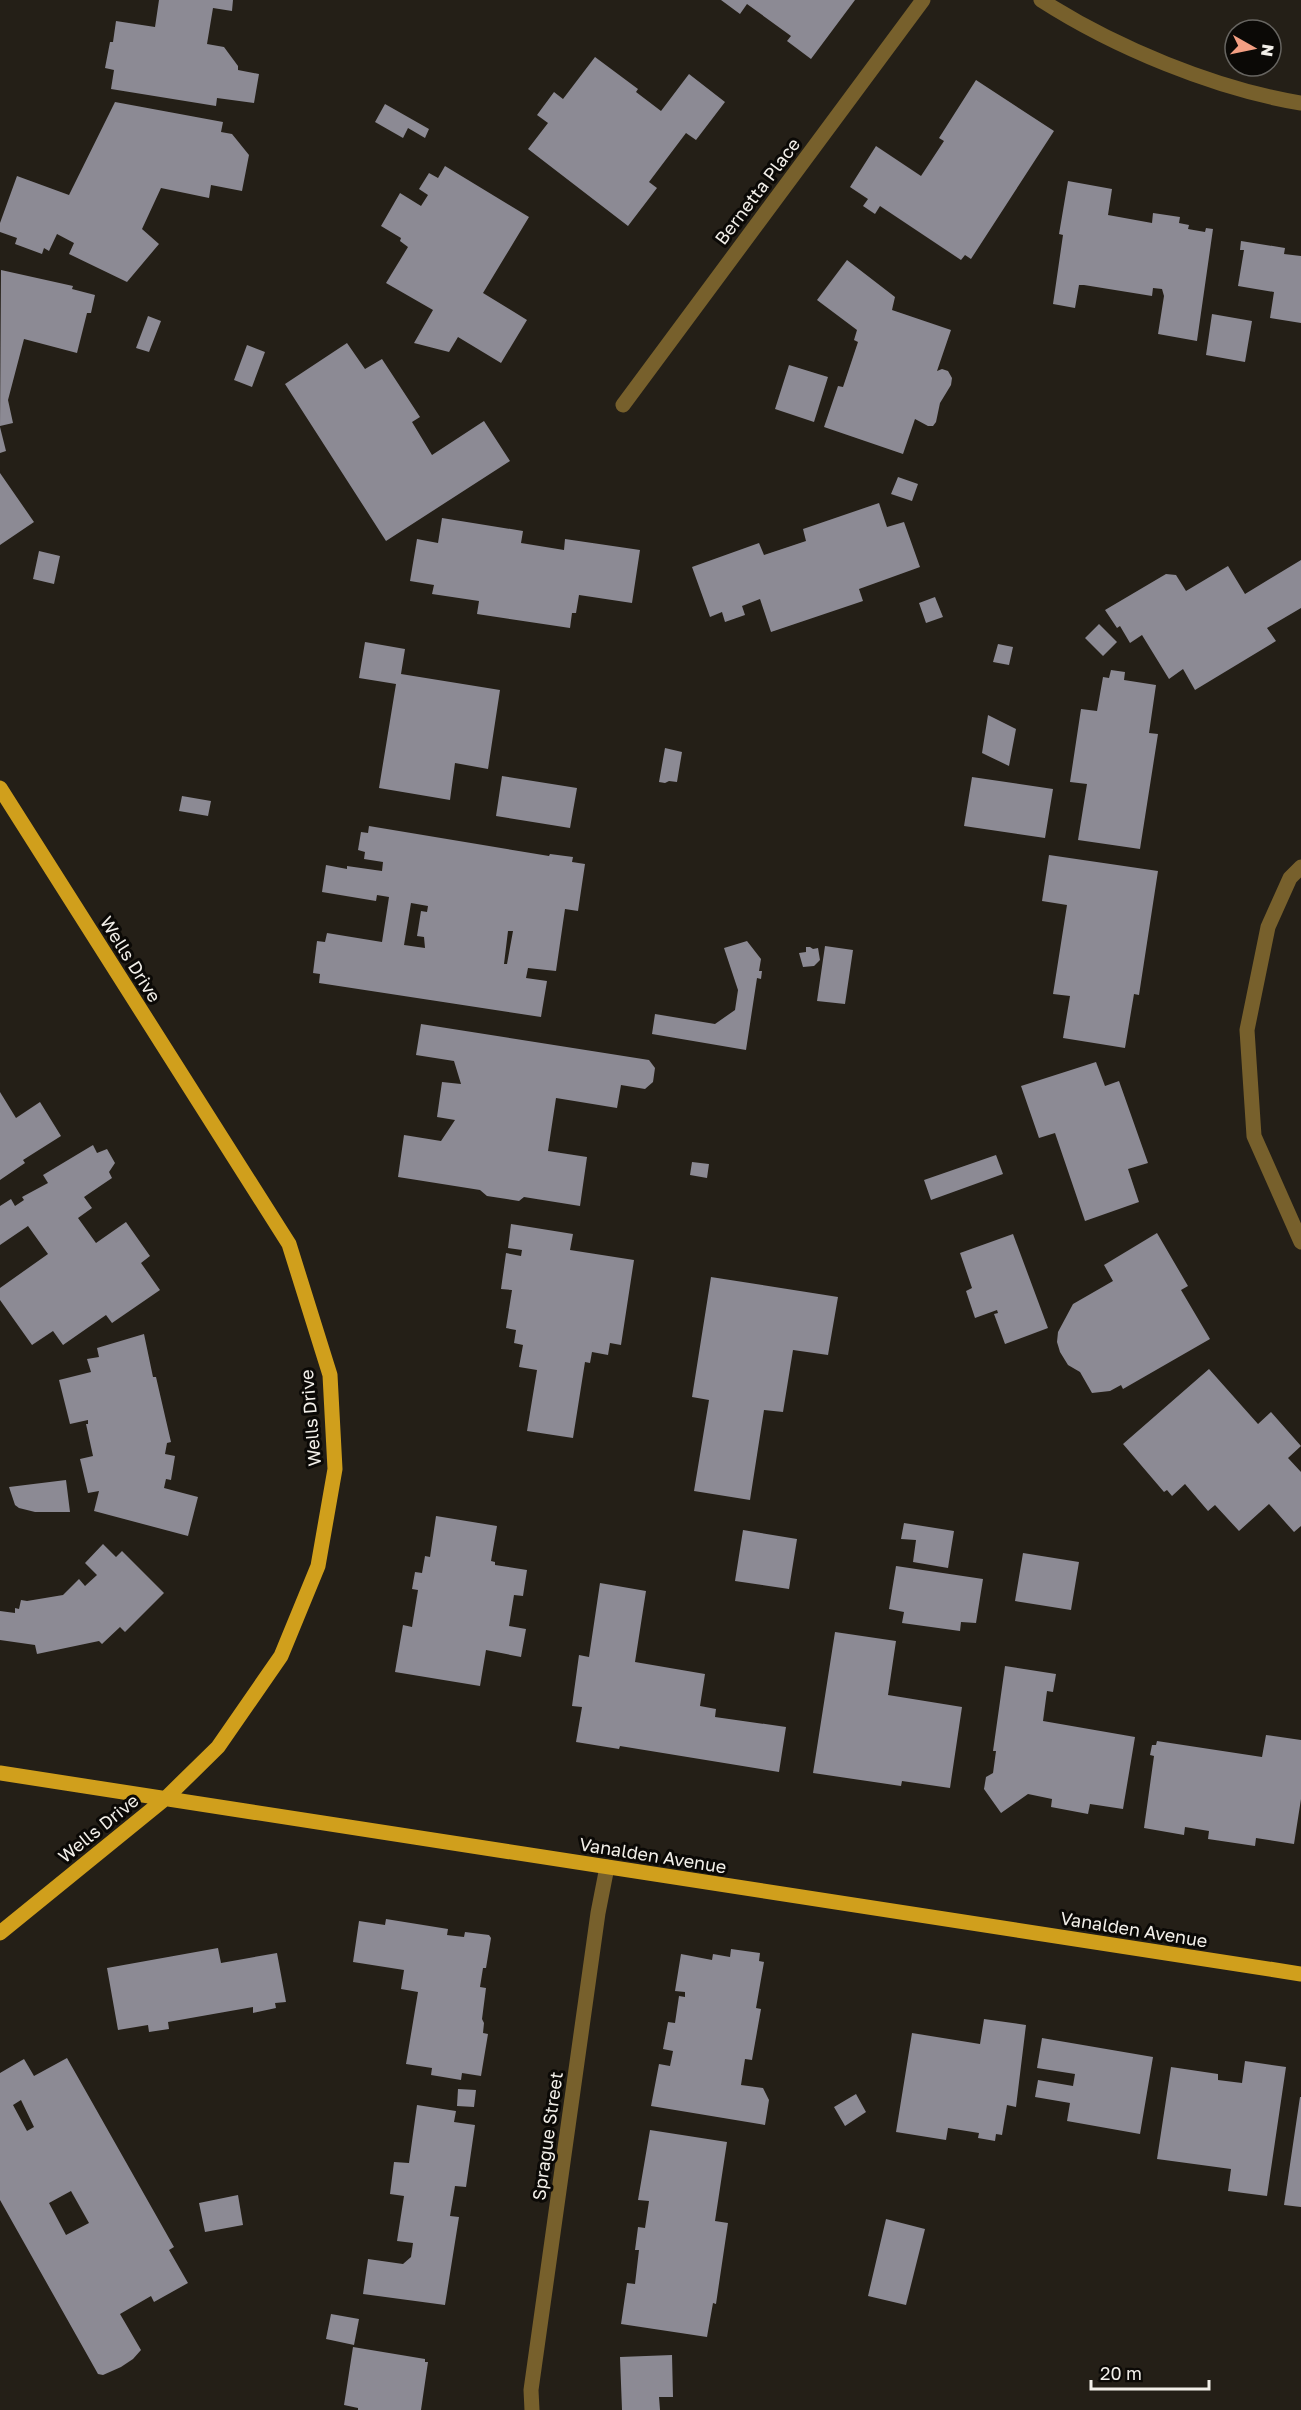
<svg xmlns="http://www.w3.org/2000/svg" width="1301" height="2410" viewBox="0 0 1301 2410" font-family="'Golos Text',sans-serif">
<style>
.building{fill:#8c8a94;fill-rule:evenodd}
.lines{fill:none;stroke-linecap:round;stroke-linejoin:round}
.minor{stroke:#77602c;stroke-width:15}
.major{stroke:#d09f1c;stroke-width:15}
.labels{text-anchor:middle;dominant-baseline:central;stroke-width:6;stroke-linejoin:round;paint-order:stroke}
.street-label{font-size:18px;fill:#f2efe9;stroke:#0b0906}
</style>
<rect width="100%" height="100%" fill="#241f17"/>
<path class="building" d="M159,0H233L232,11L213,8L207,44L224,47L238,66V70L259,74L254,103L217,98L216,106L111,89L114,70L105,68L110,42H113L116,21L155,27Z
M721,0H855L811,59L787,41L791,36L747,4L740,14Z
M595,57L638,89L636,92L661,111L689,74L725,102L696,140L686,133L649,182L657,188L628,226L528,149L548,123L537,115L554,92L563,99Z
M976,80L1054,131L971,259L965,255L961,260L880,206L875,214L863,206L868,199L850,187L876,146L921,176L944,141L939,138Z
M115,102L223,122L221,132L232,134L249,155L242,191L211,185L209,198L161,188L142,229L159,244L127,282L69,254L74,243L57,234L49,251L44,248L42,254L15,244L17,238L0,232V223L17,176L69,195Z
M385,104L429,129L425,138L408,128L403,138L375,122Z
M445,166L529,217L483,293L527,320L501,363L458,337L449,352L414,343L433,310L386,283L408,247L400,241L401,238L381,226L400,193L421,206L428,195L419,189L429,173L438,178Z
M1068,181L1112,189L1108,215L1152,223L1153,213L1180,217L1179,223L1189,225L1188,229L1205,232L1206,228L1213,229L1197,341L1158,334L1164,296L1162,289L1153,288L1152,296L1084,285H1079L1075,308L1053,304L1063,235L1059,234Z
M1241,241L1285,248L1284,254L1301,256V323L1270,318L1274,292L1238,286L1244,250H1240Z
M847,260L895,297L892,310L951,330L937,371L942,369L948,371L952,378L951,385L940,403L936,422L933,426H928L915,419L903,454L824,427L838,386L843,387L858,342L854,340L857,330L817,300Z
M1,270L73,286L72,289L95,295L91,313H87L77,353L24,339L8,400L13,423L0,426Z
M1212,314L1252,321L1245,362L1206,355Z
M148,316L161,321L149,352L136,348Z
M347,343L365,369L382,359L420,417L412,422L432,455L484,421L510,461L386,541L285,384Z
M247,345L265,352L252,387L234,380Z
M789,365L828,377L814,422L775,409Z
M0,427L6,451L0,453Z
M0,473L34,522L0,545Z
M898,477L918,484L912,501L891,494Z
M879,503L887,527L904,522L920,567L859,589L863,601L771,632L760,599L742,606L745,615L725,622L722,612L710,617L692,567L759,543L764,555L806,541L803,529Z
M442,518L523,531L521,543L564,550L565,539L640,550L632,603L579,595L576,613H572L570,628L477,614L479,601L432,594L434,585L410,581L417,539L438,543Z
M39,551L60,556L54,584L33,579Z
M1301,560V608L1267,628L1276,641L1195,690L1183,669L1169,679L1142,635L1130,643L1120,626L1117,628L1105,610L1166,574L1176,575L1186,591L1228,566L1245,594Z
M935,597L943,617L926,623L919,603Z
M1099,624L1117,642L1103,656L1085,638Z
M365,642L405,649L401,674L500,690L488,769L455,763L450,800L379,788L396,684L359,678Z
M998,644L1013,647L1009,665L993,662Z
M1111,670L1125,672L1124,680L1156,685L1149,733L1158,734L1140,849L1078,840L1087,784L1070,782L1081,709L1097,711L1103,677L1109,678Z
M988,715L1016,729L1009,766L982,753Z
M665,748L682,752L677,782L669,781L665,783L659,782Z
M502,776L577,788L570,828L496,816Z
M972,777L1053,789L1045,838L964,826Z
M182,796L211,801L208,816L179,811Z
M369,826L549,856L550,854L573,857L572,862L585,864L578,911L565,909L556,971L528,968L526,978L547,981L541,1017L319,983L320,974L313,973L317,941L325,942L327,933L382,942L389,897L377,895L376,901L322,892L326,865L347,869V866L382,871L383,862L364,859L365,852L358,850L361,832L368,833ZM411,903L428,906L427,912L421,911L417,936L424,937L425,948L404,945ZM508,931H513L507,964H504Z
M1049,855L1158,871L1139,995L1134,994L1125,1048L1063,1038L1070,996L1053,994L1067,905L1042,901Z
M747,941L761,959L759,971H762L761,979L757,978L746,1050L652,1034L655,1014L715,1024L735,1010L738,990L724,948Z
M825,946L853,950L845,1004L817,1001Z
M806,947H810L813,949L818,948L820,960L814,966L803,967L799,953L806,952Z
M421,1024L649,1060L655,1068L653,1082L645,1089L621,1085L617,1108L556,1098L548,1151L587,1157L580,1206L524,1197L519,1201L487,1196L480,1190L398,1177L404,1135L441,1141L455,1120L437,1117L442,1082L461,1084L454,1061L416,1055Z
M1096,1062L1105,1086L1119,1081L1148,1163L1128,1169L1139,1202L1085,1221L1055,1133L1039,1138L1021,1086Z
M0,1092L16,1118L40,1102L61,1136L23,1160L25,1163L0,1180Z
M93,1145L97,1153L107,1149L115,1163L109,1172L112,1178L84,1197L92,1208L78,1218L96,1243L126,1222L150,1256L141,1263L160,1290L112,1323L106,1315L63,1345L53,1331L32,1345L0,1300V1288L48,1254L28,1226L0,1245V1206L11,1199L15,1206L24,1200L22,1197L48,1183L43,1175Z
M996,1155L1003,1174L931,1200L924,1180Z
M692,1162L709,1164L707,1178L690,1175Z
M511,1224L573,1234L570,1250L634,1260L621,1345L610,1343L608,1355L592,1352L590,1363L585,1362L573,1438L527,1431L537,1370L519,1367L523,1345L514,1343L516,1330L506,1328L512,1290L501,1289L506,1253L521,1256L522,1250L508,1248Z
M1157,1233L1188,1286L1181,1290L1210,1339L1123,1389L1121,1385L1110,1391L1092,1393L1080,1372L1068,1365L1060,1352L1057,1342L1058,1332L1073,1304L1113,1281L1104,1265Z
M1013,1234L1048,1328L1005,1344L994,1314L998,1313L997,1310L975,1318L966,1291L972,1288L960,1253Z
M711,1277L838,1297L828,1355L793,1350L783,1412L764,1410L750,1500L694,1491L709,1400L692,1397Z
M144,1334L153,1377H156L171,1442L167,1443L165,1454L175,1456L171,1480L166,1479L164,1488L198,1497L188,1536L94,1511L99,1491L88,1493L80,1459L93,1456L86,1424H88V1420L70,1424L59,1380L91,1372L87,1359L99,1357L97,1348Z
M1209,1369L1258,1424L1271,1412L1301,1446L1288,1458L1301,1472V1526L1294,1532L1269,1504L1239,1531L1215,1505L1208,1511L1185,1484L1172,1496L1167,1490L1164,1492L1123,1444Z
M66,1480L70,1512H35L19,1508L15,1505L9,1487Z
M436,1516L497,1526L491,1561L495,1562V1565L527,1570L523,1596L514,1595L509,1626L526,1629L521,1657L486,1650L480,1686L395,1672L403,1625L412,1627L418,1590L412,1589L415,1572L422,1573L425,1556L430,1557Z
M904,1523L954,1531L948,1568L913,1562L916,1540L901,1539Z
M743,1530L797,1539L789,1589L735,1581Z
M103,1544L116,1557L122,1551L164,1593L125,1632L120,1627L102,1644L99,1641L37,1654L35,1645L0,1640V1611L15,1613V1608L19,1609L21,1600L27,1601L63,1595L79,1579L85,1586L97,1575L85,1563Z
M1023,1553L1079,1562L1071,1610L1015,1601Z
M896,1566L983,1579L976,1623L961,1622L960,1631L902,1623L904,1612L889,1609Z
M600,1583L646,1591L635,1662L705,1674L700,1706L716,1709L715,1717L786,1727L779,1772L620,1746L619,1749L576,1742L582,1707L572,1706L579,1655L589,1657Z
M835,1632L896,1641L888,1695L962,1707L950,1788L902,1781L901,1786L813,1773Z
M1005,1666L1056,1674L1053,1692L1047,1691L1043,1721L1135,1737L1123,1809L1090,1804L1088,1814L1051,1807L1052,1799L1028,1794L1001,1813L984,1789L986,1777L993,1773L996,1751H993Z
M1266,1735L1301,1740V1799L1294,1844L1256,1838L1255,1846L1208,1839L1209,1831L1185,1827L1184,1835L1144,1828L1154,1756L1150,1755L1152,1745H1156L1157,1741L1262,1757Z
M386,1919L448,1929L447,1935L464,1937L465,1932L489,1935L491,1938L486,1968H483L480,1987L486,1988L482,2019L484,2023L483,2033L488,2034L481,2076L462,2073L461,2080L431,2075L432,2068L406,2064L418,1992L401,1989L404,1970L353,1962L359,1921L385,1925Z
M218,1948L221,1963L277,1953L286,2002L275,2003L276,2008L253,2013V2007L168,2022L169,2029L149,2032L148,2025L118,2030L107,1968Z
M731,1949L760,1953L759,1961L764,1962L756,2008L761,2009L752,2060L745,2059L741,2085L763,2088L769,2100L765,2125L651,2106L659,2064L670,2066L673,2051L663,2049L668,2022L675,2023L679,1996L685,1997V1992L675,1991L681,1954L712,1960L713,1954L730,1957Z
M984,2019L1026,2025L1016,2107L1007,2105L1002,2135L996,2134L995,2141L978,2138L979,2133L948,2128L946,2140L896,2132L912,2033L980,2044Z
M1042,2038L1153,2057L1140,2134L1067,2121L1070,2103L1035,2097L1038,2080L1073,2086L1075,2074L1037,2068Z
M67,2058L174,2247L169,2250L188,2283L154,2302L151,2296L120,2314L141,2350L133,2359L121,2367L103,2375L98,2374L0,2200V2073L24,2059L34,2076ZM21,2100L34,2127L27,2131L13,2105ZM71,2191L89,2223L66,2235L49,2203Z
M1245,2061L1286,2067L1267,2196L1228,2191L1231,2169L1157,2159L1171,2067L1218,2074V2080L1242,2083Z
M458,2089L476,2090L474,2107L457,2106Z
M856,2094L866,2112L845,2126L834,2107Z
M1300,2097H1301V2207L1284,2205Z
M417,2105L456,2111L454,2122L475,2125L466,2187L455,2186L450,2216L459,2217L445,2305L363,2294L368,2259L403,2264L411,2257L413,2243L397,2241L404,2196L390,2194L394,2162L409,2163Z
M650,2130L727,2142L715,2221L728,2223L716,2304L713,2303L707,2337L621,2324L627,2283L635,2284L639,2250H635L638,2227L645,2228L649,2201L638,2200Z
M238,2195L243,2225L205,2232L199,2203Z
M886,2219L925,2229L906,2305L868,2296Z
M331,2314L359,2319L354,2345L326,2339Z
M353,2347L425,2359V2362H428L421,2410H358V2408L344,2405Z
M672,2355L673,2397H659L660,2410H622L620,2357Z"/>
<g class="lines">
<path class="minor" d="M1041,0C1114,47 1215,89 1301,103
M623,405L923,0
M1301,867L1290,878L1268,927L1247,1030L1254,1136L1301,1242
M532,2410L531,2390L598,1913L607,1867"/>
<path class="major" d="M0,788L289,1244L330,1375L335,1469L318,1566L281,1656L218,1747L166,1798L0,1933
M0,1773L1301,1974"/>
</g>
<g class="labels">
<g class="street-label">
<text transform="translate(757 191) rotate(-53)">Bernetta Place</text>
<text transform="translate(131 959) rotate(58)">Wells Drive</text>
<text transform="translate(310 1418) rotate(-95)">Wells Drive</text>
<text transform="translate(98 1828) rotate(-39)">Wells Drive</text>
<text transform="translate(653 1855) rotate(9)">Vanalden Avenue</text>
<text transform="translate(1134 1929) rotate(9)">Vanalden Avenue</text>
<text transform="translate(547 2136) rotate(-82)">Sprague Street</text>
</g>
</g>
<g transform="translate(1253 48) rotate(99)"><circle r="28" fill="#0b0906" stroke="#676561" stroke-width="1.5"/>
<path d="M0-4.5L10 22L0 15L-10 22Z" fill="#f39f83"/>
<text y="-9" font-size="16" font-weight="bold" text-anchor="middle" fill="#f2efe9">N</text>
</g>
<path d="M1091 2380v9h118v-9" fill="none" stroke="#f2efe9" stroke-width="3"/>
<text x="1100" y="2380" font-size="18" fill="#f2efe9" stroke="#0b0906" stroke-width="4.5" paint-order="stroke">20 m</text>
</svg>
